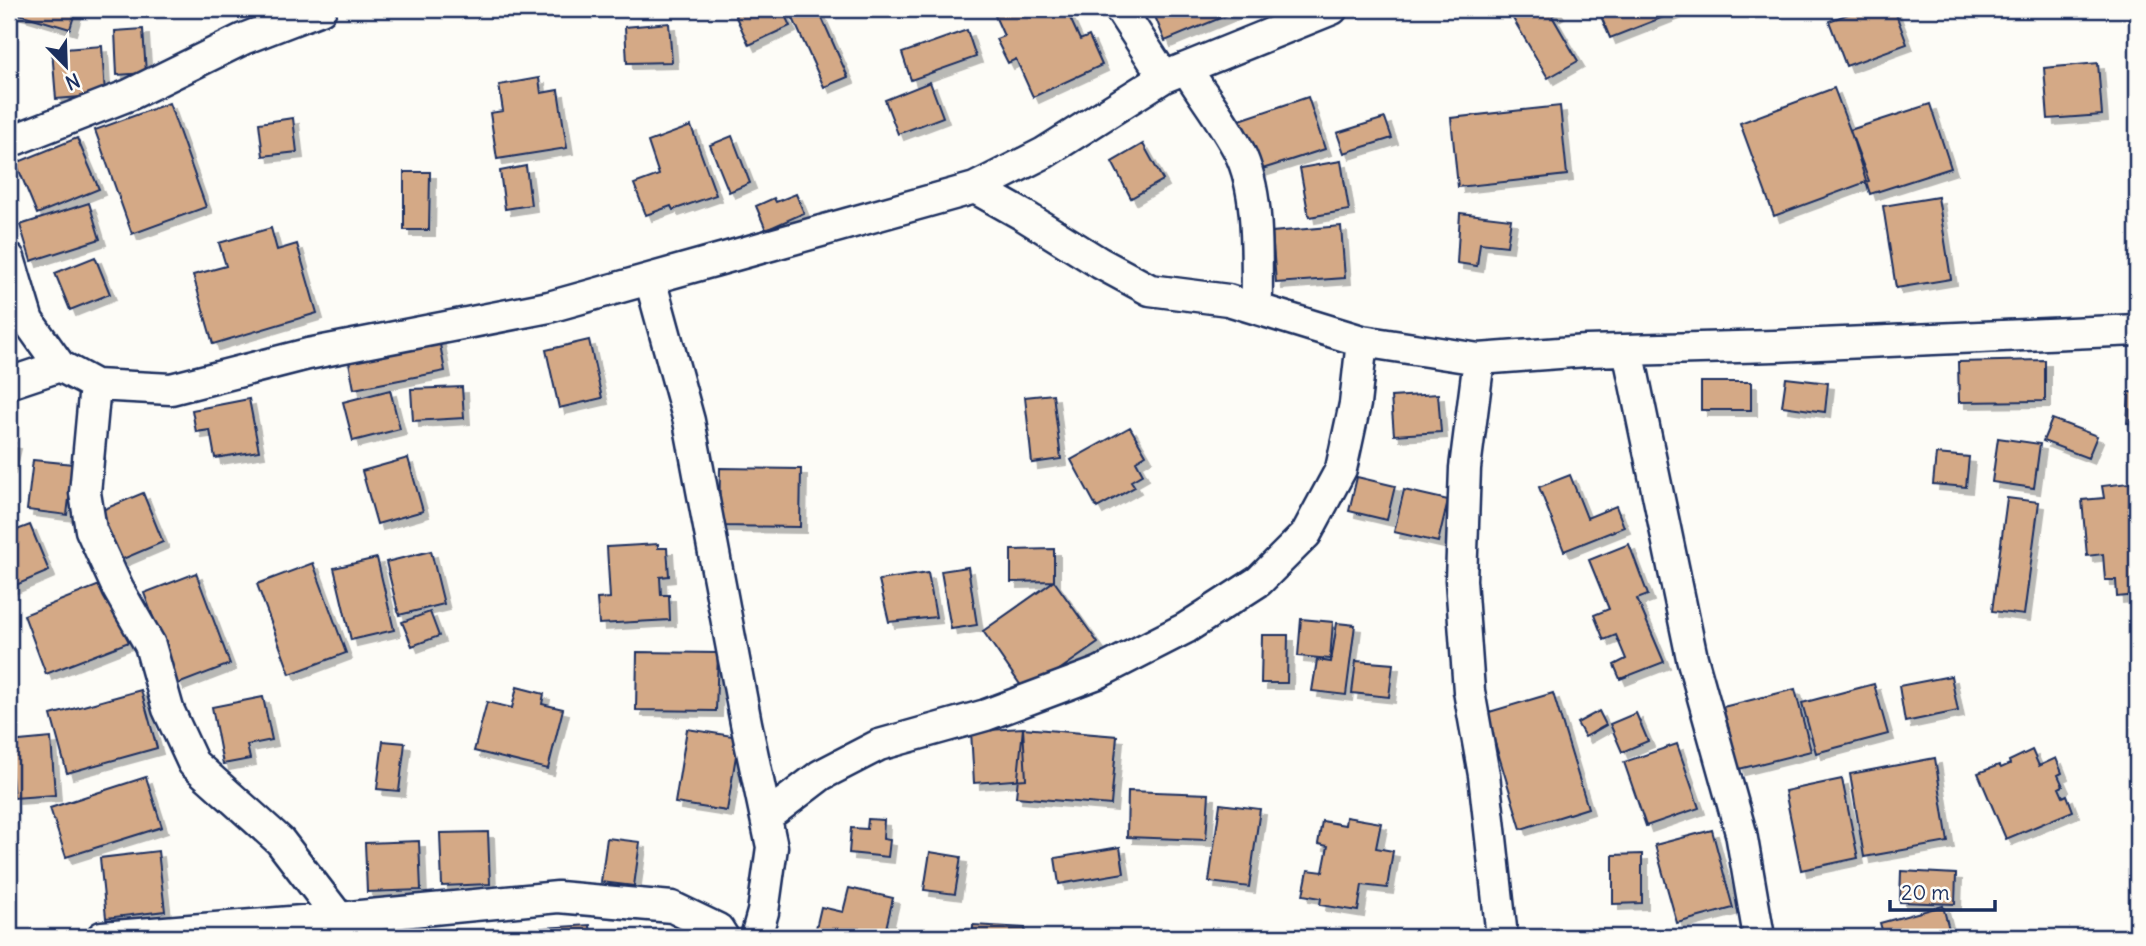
<svg xmlns="http://www.w3.org/2000/svg" width="2146" height="946" viewBox="0 0 2146 946" font-family="Delius,sans-serif">
<style>
.building{fill:#d4a986;stroke:#1b2f5e;stroke-width:2;filter:url(#shadow)}
.lines{fill:none;stroke-linecap:round;stroke-linejoin:round}
.street-casing{stroke:#1b2f5e;stroke-width:35}
.street{stroke:#fdfcf7;stroke-width:30}
</style>
<defs>
<filter id="shadow"><feDropShadow dx="6" dy="6" stdDeviation="0" flood-color="#0004"/></filter>
</defs>
<rect width="100%" height="100%" fill="#fdfcf7"/>
<filter id="ink" filterUnits="userSpaceOnUse"><feTurbulence type="fractalNoise" baseFrequency=".0143" numOctaves="2"/><feDisplacementMap in="SourceGraphic" scale="14" xChannelSelector="R" yChannelSelector="G"/><feConvolveMatrix kernelMatrix="1 2 1 2 8 2 1 2 1" color-interpolation-filters="sRGB"/></filter>
<g filter="url(#ink)">
<path class="building" d="M9,9H76L70,29L9,11Z
M750,9H782L790,26L749,45L735,15Z
M810,9H818L848,77L824,87L792,16Z
M1010,9H1066L1080,40L1089,36L1102,65L1033,97L1016,59L1008,63L996,39L1004,36L995,16Z
M1152,9H1242L1165,41Z
M1556,9L1558,12L1552,16L1578,61L1548,78L1508,10Z
M1598,9H1678L1679,11L1610,38Z
M1862,9H1894L1907,44L1846,66L1829,21Z
M669,23L672,62L627,63L625,27Z
M143,29L146,73L117,75L115,31Z
M967,30L976,57L911,80L902,53Z
M102,46L105,95L56,99L52,50Z
M2098,63L2102,115L2048,119L2044,68Z
M539,78L541,93L558,90L567,148L497,159L490,113L503,111L499,85Z
M930,82L943,117L898,134L885,100Z
M1834,88L1869,181L1774,216L1740,123Z
M1308,97L1325,149L1253,172L1237,121Z
M169,103L206,207L132,234L95,130Z
M1930,104L1951,168L1870,194L1850,130Z
M1560,106L1567,175L1458,187L1451,118Z
M293,118L297,152L263,156L259,123Z
M1385,118L1392,138L1344,153L1337,133Z
M691,126L716,195L673,210L671,206L646,215L634,184L659,175L648,142Z
M732,136L750,183L729,192L710,145Z
M77,138L99,189L37,214L16,163Z
M1143,144L1163,180L1131,198L1112,162Z
M1341,161L1349,210L1309,217L1300,168Z
M526,166L531,205L505,209L500,171Z
M404,172H430L429,230H404Z
M796,194L804,213L766,230L756,206L774,198L776,202Z
M1938,197L1951,279L1896,288L1883,206Z
M89,203L100,239L31,261L20,225Z
M1460,213L1511,219L1507,246L1480,243L1477,266L1457,263Z
M1341,226L1345,278L1276,283L1272,232Z
M271,228L277,250L297,244L317,313L213,344L193,275L226,266L219,243Z
M95,257L110,294L70,310L55,273Z
M439,339L445,371L354,389L348,357Z
M589,340L602,398L559,408L546,350Z
M2045,360V401L1959,402L1958,362Z
M1786,378L1828,383L1825,412L1782,406Z
M1701,382H1751V410H1701Z
M462,387L464,418L413,421L411,389Z
M390,390L400,429L353,441L343,402Z
M2129,392L2137,393V424L2127,423Z
M1053,394L1061,459L1032,463L1025,397Z
M1438,394L1441,432L1394,435L1391,397Z
M249,399L259,451L215,458L210,430L196,432L192,410Z
M2052,419L2097,436L2088,458L2043,441Z
M1130,427L1146,455L1136,461L1143,474L1131,481L1135,487L1097,508L1071,460Z
M1998,438L2040,444L2034,488L1992,482Z
M9,442L15,443L9,469Z
M1936,454L1969,457L1966,487L1933,484Z
M408,458L423,511L377,524L362,471Z
M33,460L73,464L67,515L27,510Z
M720,468L801,469L800,527L719,526Z
M1570,475L1587,518L1616,506L1624,527L1564,551L1539,487Z
M1357,477L1395,486L1387,520L1349,511Z
M2137,482V595L2117,597L2116,580H2105L2103,554L2087,556L2082,500L2104,498L2102,486Z
M1404,490L1448,500L1438,542L1394,532Z
M143,493L163,542L116,562L95,513Z
M2007,498L2039,502L2024,615L1992,611Z
M30,525L49,571L9,588V533Z
M658,544V548H667L669,576L660,577L661,595H669L670,620L599,624L597,599L610,598L607,547Z
M1629,544L1648,595L1637,599L1664,662L1620,679L1614,665L1626,659L1616,635L1604,640L1594,615L1609,609L1589,560Z
M1054,549V581L1011,582V550Z
M431,551L444,604L399,615L386,562Z
M377,558L394,630L351,640L334,568Z
M313,563L346,653L290,674L257,584Z
M968,567L977,625L951,629L941,571Z
M196,573L230,664L178,684L144,593Z
M928,573L936,617L889,622L879,580Z
M1054,581L1098,643L1026,693L983,631Z
M107,582L129,642L46,674L24,615Z
M430,612L439,636L412,646L402,622Z
M1301,619L1333,622L1330,659L1298,656Z
M1337,623L1355,625L1346,695L1312,691L1317,660L1331,662Z
M1262,635H1288L1287,683H1261Z
M637,652L718,653L716,711L636,710Z
M1356,661L1393,664L1389,697L1352,693Z
M1951,676L1958,711L1905,722L1899,686Z
M1874,684L1888,734L1816,753L1802,703Z
M517,687L544,694L542,704L563,709L548,769L474,751L487,702L512,708Z
M1795,689L1811,751L1739,769L1723,707Z
M141,690L157,748L67,773L51,715Z
M1553,693L1588,808L1521,829L1486,713Z
M263,697L272,740L247,745L250,759L223,764L212,707Z
M1599,711L1606,725L1585,737L1577,723Z
M1636,713L1648,741L1622,752L1610,724Z
M1023,728L1026,779L974,783L971,731Z
M1023,728L1117,736L1111,805L1016,797Z
M687,729L739,737L727,811L675,803Z
M51,738L55,795L14,798L9,742Z
M383,741L405,743L399,791L377,789Z
M1677,744L1699,808L1646,826L1624,762Z
M2032,750L2039,766L2056,758L2062,773L2058,775L2063,786L2059,788L2063,797L2067,795L2073,811L2006,839L1978,773L1999,765L2001,768L2010,764L2009,761Z
M1935,758L1948,842L1864,857L1850,774Z
M146,777L162,827L66,857L50,808Z
M1842,779L1858,858L1801,870L1785,791Z
M1128,791L1209,794L1206,840L1127,837Z
M1220,804L1260,809L1249,887L1209,882Z
M1346,817L1381,823L1376,848L1393,851L1387,888L1362,885L1358,911L1320,905L1321,898L1303,895L1308,870L1323,872L1328,846L1318,844L1322,821L1345,825Z
M868,819L884,820L883,839L890,840L888,857L849,853L851,828L867,829Z
M1712,830L1733,908L1677,923L1655,845Z
M488,832L490,884L442,886L440,833Z
M607,838L640,842L634,886L601,882Z
M419,841L421,890L367,892L365,843Z
M1120,847L1124,873L1059,884L1055,858Z
M158,851L165,911L106,918L100,858Z
M930,852L961,857L955,894L924,890Z
M1642,854V903L1613,904V855Z
M1901,871L1956,874L1955,904L1900,902Z
M849,888L893,898L884,937H814L821,907L843,912Z
M1943,906L1951,937H1884L1880,923Z
M590,925L591,937H529L528,929Z
M973,925L1025,928V937H973Z
M2012,930L2016,937H1995Z"/>
<g class="lines">
<g class="street-casing">
<path id="street" d="M1120,9L1164,77
M1186,68C1203,96 1224,122 1239,151C1261,195 1256,259 1257,308
M9,142L129,95L243,39L321,9
M975,188L1023,215L1100,263L1150,290L1228,300L1362,341L1479,359L1586,351L1775,346L2137,330
M9,258L28,321L60,366L95,385L171,389L308,354L549,307L975,188L1044,153L1164,77L1332,9
M650,279L689,421L746,723L772,847L763,912L756,937
M1628,350L1692,658L1741,833L1759,937
M1479,359L1465,468L1461,580L1469,691L1484,775L1502,937
M9,383L60,366
M95,385L85,493L91,530L118,589L150,645L168,709L193,763L280,841L339,918
M766,817L821,775L879,745L986,715L1098,673L1186,628L1259,581L1306,534L1341,469L1355,404L1362,341
M102,937L339,918L558,897L672,907L718,929L723,937"/>
</g>
<use href="#street" class="street"/>
</g>
</g>
<rect width="2146" height="946" fill="none" stroke="#fdfcf7" stroke-width="35"/>
<rect x="18" y="18" width="2111" height="911" fill="none" stroke="#1b2f5e" stroke-width="2.5" filter="url(#ink)"/>
<g transform="translate(66 66) rotate(157)" stroke="#fdfcf7" stroke-width="5" paint-order="stroke">
<path d="M0-5L12 26L0 18L-12 26Z" fill="#1b2f5e"/>
<text y="-10" font-size="19" font-weight="bold" text-anchor="middle" fill="#1b2f5e">N</text>
</g>
<path d="M1890 900v10h105v-10" fill="none" stroke="#1b2f5e" stroke-width="3.5"/>
<text x="1901" y="900" font-size="21" fill="#1b2f5e" stroke="#fdfcf7" stroke-width="5" paint-order="stroke">20 m</text>
</svg>
